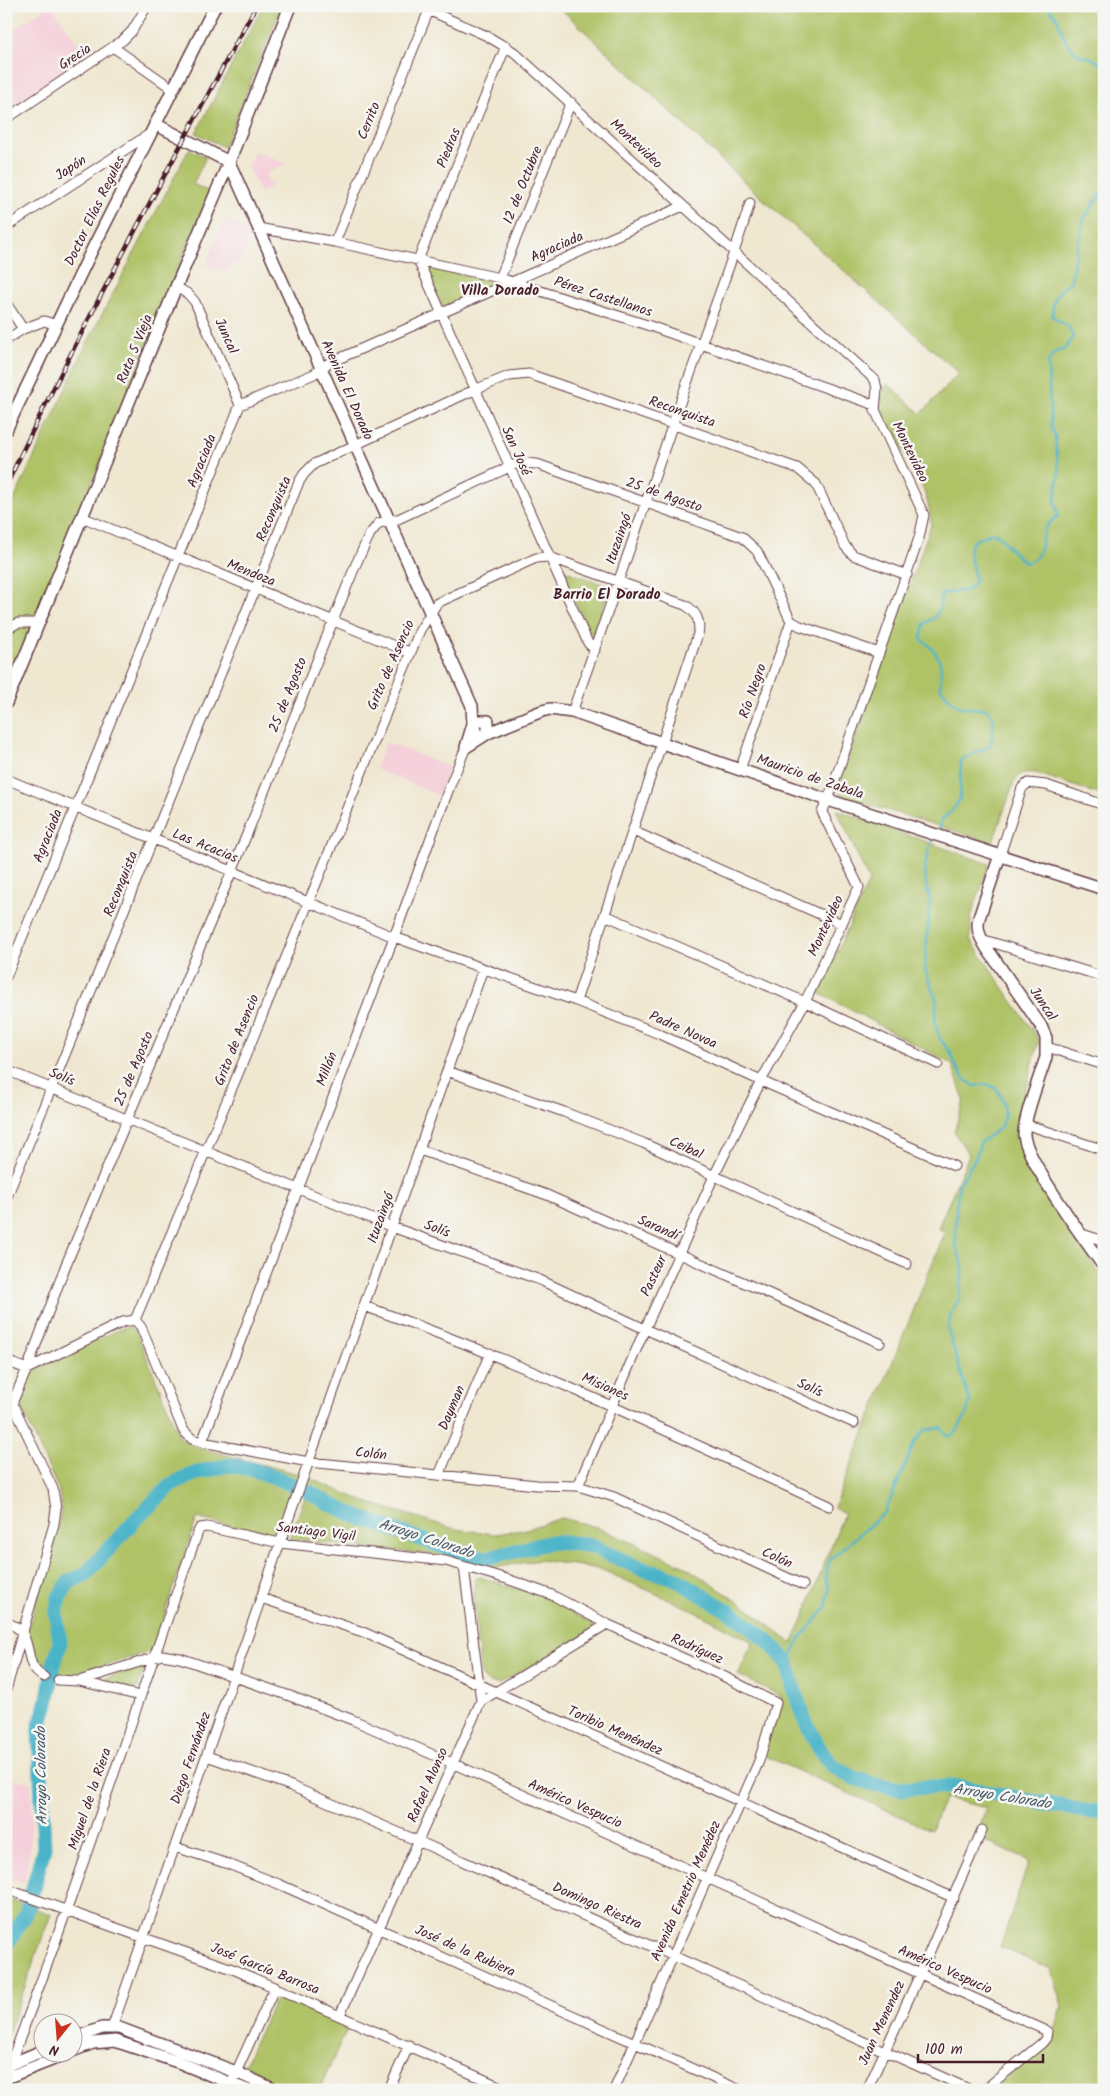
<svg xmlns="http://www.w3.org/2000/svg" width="1110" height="2096" viewBox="0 0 1110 2096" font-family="Kalam,sans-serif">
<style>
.built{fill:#f5cfda}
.green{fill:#afc266;stroke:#7c7048}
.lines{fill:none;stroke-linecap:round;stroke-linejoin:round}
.stream{stroke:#4ab3c8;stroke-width:2.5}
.river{stroke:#4ab3c8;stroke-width:15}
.minor-casing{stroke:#633d44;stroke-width:11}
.tertiary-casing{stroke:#633d44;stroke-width:14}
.minor{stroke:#fff;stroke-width:9}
.tertiary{stroke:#fff;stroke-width:11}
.rail-casing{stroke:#4a1f2b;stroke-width:4.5}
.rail{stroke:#f6f6f2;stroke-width:2.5;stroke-dasharray:8;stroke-linecap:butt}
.labels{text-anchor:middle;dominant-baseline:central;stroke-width:5;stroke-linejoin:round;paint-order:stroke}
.street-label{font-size:14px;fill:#4a1f2b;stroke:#f6f6f2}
.neighbourhood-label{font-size:15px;font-weight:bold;fill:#4a1f2b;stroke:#f6f6f2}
.water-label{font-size:15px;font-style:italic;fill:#4a5a6a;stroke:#f6f6f2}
</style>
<rect width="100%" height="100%" fill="#f6f6f2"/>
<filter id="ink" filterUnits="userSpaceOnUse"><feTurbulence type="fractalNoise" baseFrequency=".02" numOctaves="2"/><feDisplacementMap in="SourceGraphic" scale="10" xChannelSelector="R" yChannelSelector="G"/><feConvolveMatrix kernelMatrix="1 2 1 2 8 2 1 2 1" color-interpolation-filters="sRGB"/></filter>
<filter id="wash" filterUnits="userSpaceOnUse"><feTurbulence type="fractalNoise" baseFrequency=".0096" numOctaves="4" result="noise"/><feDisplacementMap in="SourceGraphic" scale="20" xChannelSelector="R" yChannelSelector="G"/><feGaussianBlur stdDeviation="1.12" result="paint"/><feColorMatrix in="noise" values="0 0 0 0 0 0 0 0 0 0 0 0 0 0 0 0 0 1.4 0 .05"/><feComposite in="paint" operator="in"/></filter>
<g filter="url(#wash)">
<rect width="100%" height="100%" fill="#efe7d0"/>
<path class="built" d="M49,6H52L86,56L17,102L6,86V35Z
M255,151L287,164L265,174L272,187L260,193L247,166Z
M225,219L245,228L250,237L239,264L232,262L227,272L206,264Z
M386,742L449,767L438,795L375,769Z
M6,1777L31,1783L32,1817L30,1851L24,1883L6,1877Z"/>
<path class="green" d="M263,6H282L224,147L196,133Z
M558,6H1104V796L1036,773C1025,772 1020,772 1014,782L994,839L991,842L841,796L838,786L931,525C930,484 899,447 880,412C877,402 881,391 888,384L921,414L959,373L755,192Z
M189,149L206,157L193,184L209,192L6,696V517L87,343Z
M427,267L496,282V285L445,306H442L426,270Z
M563,570L610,587L594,633H590L561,573Z
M837,810L989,864L971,917L970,939L1039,1040L1016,1126V1140L1104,1281V2090H992L1053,2037L1062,2007L1052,1969L1000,1947L1029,1861L976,1837L986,1808L945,1798L931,1830L756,1752L781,1696L738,1675L753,1642L688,1608L600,1569L539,1560L487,1569L436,1555L290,1539L311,1479L366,1502L455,1529L495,1534L523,1530L562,1518L596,1527L683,1565L746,1607L792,1644L803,1619L844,1513L834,1507L945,1232L938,1228L969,1155L954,1132L964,1100L952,1064L819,993L869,881Z
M125,1327L132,1328L136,1331L180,1438L196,1447L298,1474L275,1537L197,1518L152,1651L68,1677L43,1671L36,1661L27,1632L59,1523L61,1507L59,1491L21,1407L22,1395L32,1371Z
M480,1577L550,1599L592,1624L593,1630L499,1684C488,1684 483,1681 480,1670L474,1596L475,1579Z
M143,1666L145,1668L137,1689L102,1683L104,1679Z
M6,1898L51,1914L6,2039Z
M282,1996H289L350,2023L319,2090H288L242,2070L273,2004Z"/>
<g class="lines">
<path class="stream" d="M1048,6L1057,18L1066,42L1078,55C1088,56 1097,59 1104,67
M939,831L942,819L952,811L960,799L961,760L991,745L994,718L987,709C960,707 957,711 940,687C943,664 941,653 921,639L924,624L935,617L940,608L941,594L967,590L975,583C973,553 956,541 996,533C1008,544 1012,554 1026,563C1046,556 1038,541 1046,527C1049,523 1054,519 1058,516L1055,500L1059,474L1055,437L1051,426L1048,363L1054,353L1065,349L1073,337L1069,327L1053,317C1051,299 1057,292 1071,281L1075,256L1084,219L1104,188
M788,1663L799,1640L826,1608L829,1589L825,1577L830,1560L885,1512L915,1442L925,1430L941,1428L949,1437L957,1431L966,1414L970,1402L948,1330L951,1313L959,1299L963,1265L956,1246V1210L959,1185L976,1157L981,1142L1001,1127L1005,1113L1003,1100L997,1089L986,1084L975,1086L964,1079L956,1066L950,1051L940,1039L935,1023L937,1001L925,969L930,898L926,886L925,867L929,848L934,838"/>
<path class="river" d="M6,1946L26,1914L44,1848L39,1728L47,1703L54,1665L60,1643L56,1614L59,1597L69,1582L86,1574L135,1520L172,1484L199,1472L230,1465L252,1469L304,1489L328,1503L360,1518L469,1556L489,1558L551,1542L571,1543L591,1546L637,1567L674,1578L733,1614L768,1641L788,1663L793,1686L804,1719L819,1748L833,1766L852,1777L873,1784L900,1789L928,1787H961L1090,1812L1104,1810"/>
</g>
</g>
<g filter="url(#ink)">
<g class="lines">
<g class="minor-casing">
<path id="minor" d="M419,6L487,36L514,52L875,380L877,389L875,410L924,515L919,538L828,800L822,812L859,887L805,1002L761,1081L714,1176L645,1329L578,1486
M506,46L418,260L588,643L595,650
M113,47L173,89
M6,119L123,40L132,31L147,6
M6,227L151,133
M258,228L335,242L500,278L647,325L875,405
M335,242L429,10
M500,278L571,102
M176,287L188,294L195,302L240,405
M6,303L23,329
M6,340L23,329L44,321L57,325
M82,517L409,652
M6,629L18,623H38
M572,712C610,608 646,502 682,397C705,332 730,269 750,203
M740,770L791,621
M6,779L394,937L576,1001L657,1033L761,1081L954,1166
M633,831L842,924
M1000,855L1022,788L1028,783L1046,785L1104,805
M605,915L805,1002L938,1064
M981,939L1104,977
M6,977L240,405L314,374L327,364L683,206
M1047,1047L1104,1065
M6,1070L392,1227L540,1280L645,1329L854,1423
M447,1071L564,1112L643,1143L907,1264
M1025,1124L1104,1150
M420,1150L547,1195L880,1343
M6,1199L299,482L304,474L314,464L474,390L509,376L529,374L797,468L816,484L845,546L853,555L907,575
M1082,1234L1104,1241
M364,1306C524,1362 675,1435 829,1506
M135,1320L253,1038L420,630L437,603L536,558L549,557L685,605C696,611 701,621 698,634L576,1001
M135,1320L141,1327L183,1430L192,1439L202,1442L309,1462L537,1485L578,1486L614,1497L803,1585
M6,1361L27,1369L123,1322L135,1320
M6,1417L27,1369L65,1267L232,871L356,564L370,534L379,523L398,519L518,463L537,464L742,537L757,551L791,621L800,626L879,653
M202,1442L394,937L451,783L466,747
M439,1475L490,1353
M464,1567L481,1701
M261,1598L363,1632L954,1898
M6,1622C12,1625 19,1627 22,1633C32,1648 25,1668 44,1677
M58,1680L79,1681L140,1696
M79,1681L162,1655L180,1658L290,1696L353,1720L452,1763L1047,2031L1046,2038L1042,2043L984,2090
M6,1690L54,1524L56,1509L53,1489L12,1402
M207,1756L291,1786L418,1841L971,2090
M175,1847L228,1864L281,1885L740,2090
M6,1889L235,1970L508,2090
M340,2015L481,1701L607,1624
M112,2028L280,1543L483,969
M9,2067C77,1890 134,1710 198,1532L200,1528L207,1527L280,1543L446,1561L507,1579L552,1595L607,1624L723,1676L776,1703L759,1761L614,2090
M228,2090L275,1987
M389,2090L409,2045
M867,2090L920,1974L982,1830"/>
</g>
<g class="tertiary-casing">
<path id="tertiary" d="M155,124L229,162L472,706L473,724L466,747
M6,430L91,252L215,6
M6,703L176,287L229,162L290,6
M476,730L473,724L478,721H488V733
M466,747L488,733L542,711L550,709L572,712L828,800L1104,889
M1000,855L979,918C976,929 980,937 986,947L1041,1026L1046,1038V1057C1040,1077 1024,1116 1024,1134C1024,1158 1087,1243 1104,1267
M72,2039L102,2028H119L236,2072L275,2090
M72,2051L93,2043L115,2041L178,2062L247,2090
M6,2066L42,2051
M6,2078L67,2054"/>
</g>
<use href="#minor" class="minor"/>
<use href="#tertiary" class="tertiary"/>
<g class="rail-casing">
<path id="rail" d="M6,486C83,323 170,165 256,6"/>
</g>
<use href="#rail" class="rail"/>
</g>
</g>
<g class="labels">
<g class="street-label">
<text transform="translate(75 57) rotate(-33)">Grecia</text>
<text transform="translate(369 121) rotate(-68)">Cerrito</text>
<text transform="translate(636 144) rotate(43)">Montevideo</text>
<text transform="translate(449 148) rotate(-68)">Piedras</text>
<text transform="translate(71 168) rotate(-33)">Japón</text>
<text transform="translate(523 185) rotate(-68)">12 de Octubre</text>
<text transform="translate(95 211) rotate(-64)">Doctor Elías Regules</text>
<text transform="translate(557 247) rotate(-24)">Agraciada</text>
<text transform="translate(603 297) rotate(18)">Pérez Castellanos</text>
<text transform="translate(226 336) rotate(66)">Juncal</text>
<text transform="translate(135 349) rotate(-68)">Ruta 5 Vieja</text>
<text transform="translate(347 390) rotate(66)">Avenida El Dorado</text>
<text transform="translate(682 412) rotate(19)">Reconquista</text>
<text transform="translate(516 451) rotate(66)">San José</text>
<text transform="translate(910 452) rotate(64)">Montevideo</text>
<text transform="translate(202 461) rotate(-68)">Agraciada</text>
<text transform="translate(664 495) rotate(19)">25 de Agosto</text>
<text transform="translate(274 509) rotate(-67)">Reconquista</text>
<text transform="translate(619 539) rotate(-71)">Ituzaingó</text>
<text transform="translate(251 573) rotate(22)">Mendoza</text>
<text transform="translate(391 665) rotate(-66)">Grito de Asencio</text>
<text transform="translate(753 691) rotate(-71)">Río Negro</text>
<text transform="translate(288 695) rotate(-68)">25 de Agosto</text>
<text transform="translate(810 777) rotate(19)">Mauricio de Zabala</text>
<text transform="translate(48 836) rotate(-68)">Agraciada</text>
<text transform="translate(205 846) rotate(22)">Las Acacias</text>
<text transform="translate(121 884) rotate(-68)">Reconquista</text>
<text transform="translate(826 926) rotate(-65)">Montevideo</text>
<text transform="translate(1043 1004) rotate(57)">Juncal</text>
<text transform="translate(683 1030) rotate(24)">Padre Novoa</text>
<text transform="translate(237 1040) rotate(-68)">Grito de Asencio</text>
<text transform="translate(134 1069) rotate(-67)">25 de Agosto</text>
<text transform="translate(327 1069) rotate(-69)">Millán</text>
<text transform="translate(62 1077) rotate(22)">Solís</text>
<text transform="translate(686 1148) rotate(25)">Ceibal</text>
<text transform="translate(381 1218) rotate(-70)">Ituzaingó</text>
<text transform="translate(658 1228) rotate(24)">Sarandí</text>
<text transform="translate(437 1229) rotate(20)">Solís</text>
<text transform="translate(654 1276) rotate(-65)">Pasteur</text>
<text transform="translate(605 1387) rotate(24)">Misiones</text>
<text transform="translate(810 1388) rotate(24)">Solís</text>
<text transform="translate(452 1408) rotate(-67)">Dayman</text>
<text transform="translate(371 1454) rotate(6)">Colón</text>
<text transform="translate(316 1532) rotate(7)">Santiago Vigil</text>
<text transform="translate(777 1558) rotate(25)">Colón</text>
<text transform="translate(697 1649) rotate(24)">Rodríguez</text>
<text transform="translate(615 1731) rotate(24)">Toribio Menéndez</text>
<text transform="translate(191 1758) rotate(-71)">Diego Fernández</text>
<text transform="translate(428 1785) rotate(-66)">Rafael Alonso</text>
<text transform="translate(90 1799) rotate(-71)">Miguel de la Riera</text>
<text transform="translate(575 1804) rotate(24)">Américo Vespucio</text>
<text transform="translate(686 1891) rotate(-66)">Avenida Emetrio Menédez</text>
<text transform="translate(597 1906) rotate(24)">Domingo Riestra</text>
<text transform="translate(465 1951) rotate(24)">José de la Rubiera</text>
<text transform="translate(265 1969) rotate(22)">José García Barrosa</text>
<text transform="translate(945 1970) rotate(24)">Américo Vespucio</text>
<text transform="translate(882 2023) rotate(-65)">Juan Menendez</text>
</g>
<g class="neighbourhood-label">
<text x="500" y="291">Villa Dorado</text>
<text x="607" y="595">Barrio El Dorado</text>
</g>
<g class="water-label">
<text transform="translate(426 1539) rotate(18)">Arroyo Colorado</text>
<text transform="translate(42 1776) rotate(-91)">Arroyo Colorado</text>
<text transform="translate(1002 1797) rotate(9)">Arroyo Colorado</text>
</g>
</g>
<rect width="1110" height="2096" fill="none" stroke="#f6f6f2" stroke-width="25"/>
<g transform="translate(58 2038) rotate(197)"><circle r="24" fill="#f6f6f2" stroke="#b1a0a2"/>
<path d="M0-4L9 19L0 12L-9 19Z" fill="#c8321e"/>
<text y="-8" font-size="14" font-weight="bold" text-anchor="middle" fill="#4a1f2b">N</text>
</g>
<path d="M918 2054v8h125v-8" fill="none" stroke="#4a1f2b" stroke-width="2.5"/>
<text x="925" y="2054" font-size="15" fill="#4a1f2b" stroke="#f6f6f2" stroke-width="4" paint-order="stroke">100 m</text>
</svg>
